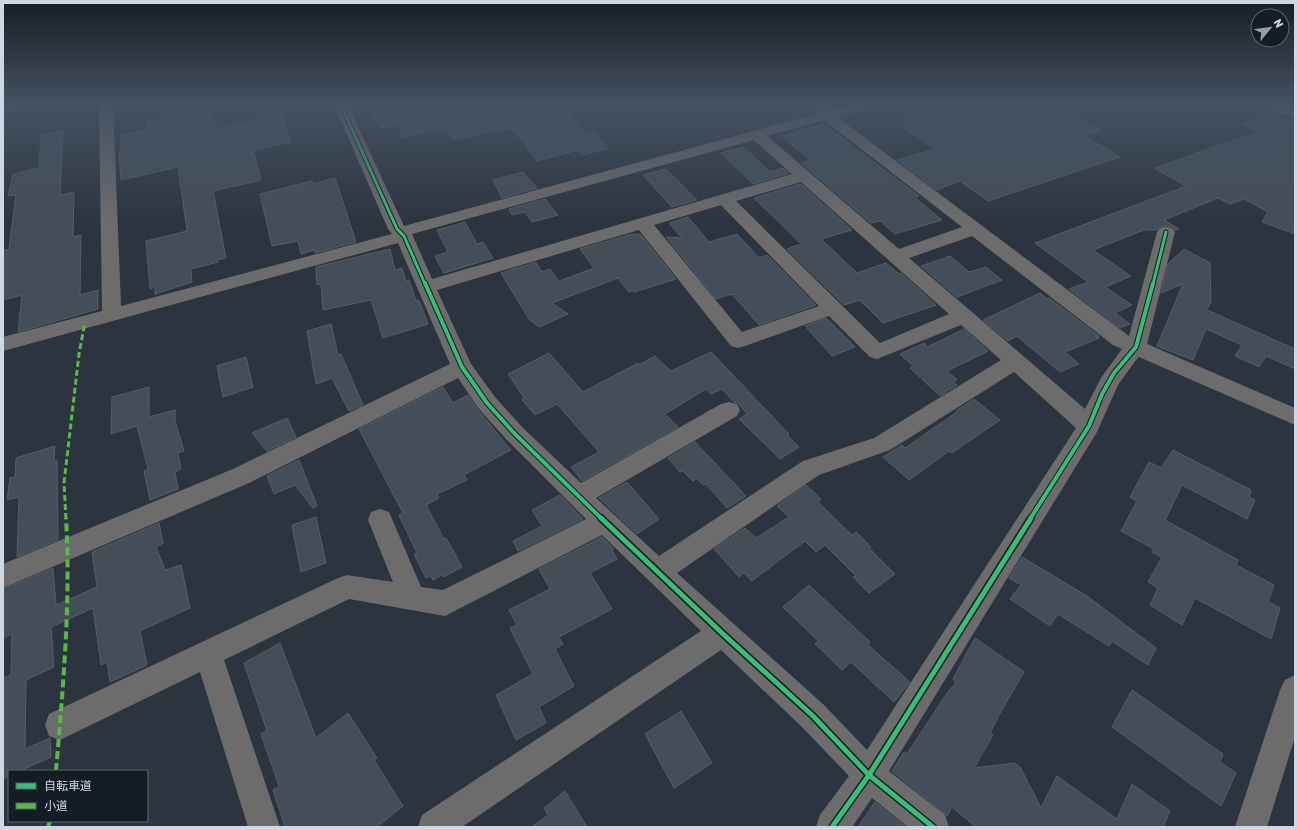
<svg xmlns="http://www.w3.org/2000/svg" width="1298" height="830" viewBox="0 0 1298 830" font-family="Rubik,'Noto Sans JP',sans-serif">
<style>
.building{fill:#444e58;stroke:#565e66}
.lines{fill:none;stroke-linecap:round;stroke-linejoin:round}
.minor{fill:#6d6c6d;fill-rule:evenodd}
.quiet-far1{stroke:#58b947;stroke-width:3;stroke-dasharray:6 3;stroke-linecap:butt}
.quiet{stroke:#58b947;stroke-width:4;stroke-dasharray:8 4;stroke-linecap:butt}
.cycleway-far2-casing{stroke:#141c24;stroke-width:5}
.cycleway-far1-casing{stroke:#141c24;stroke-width:6}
.cycleway-casing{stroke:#141c24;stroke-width:8}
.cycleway-far2{stroke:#3abd76;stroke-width:3}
.cycleway-far1{stroke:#3abd76;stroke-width:4}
.cycleway{stroke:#3abd76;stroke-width:5}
</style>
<rect width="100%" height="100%" fill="#2c353f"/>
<path class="building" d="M180,105H209L216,129L282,114L291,142L253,150L261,180L213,191L226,258L217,260L218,262L191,269L192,282L155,294V287L150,289L146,241L187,231L178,167L121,180L119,151L121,150V135L147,130L146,122L166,118L165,112L181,109Z
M369,105H562L585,133L594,131L609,148L582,155L578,150L537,161L512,128L495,132L494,130L453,140L445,128L404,137L397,124L380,128Z
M941,105H944L950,109L964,105H1057L1101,131L1085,136L1120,157L988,201L960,181L936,190L897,160L935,149L903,127L911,124L903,119L921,114L919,112Z
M1275,114L1295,123V234L1262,222L1268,212L1244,199L1230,204L1218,198L1164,220L1179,229L1175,230L1172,227L1166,226L1160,227L1157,230H1144L1093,250L1131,276L1105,287L1132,305L1115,313L1130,324L1120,328L1069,289L1088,282L1035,243L1186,186L1154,168L1258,132L1244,124Z
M823,124L919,196L914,197L942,220L895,234L880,221L871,223L801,163L811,161L782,136Z
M63,131L60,195L74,192L73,237L81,235L80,295L98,290V309L18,332L22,295L3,300V251L9,249L16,195L8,196L13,174L39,168L41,135Z
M743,147L770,172L783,168L789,173L753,184L721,153Z
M666,169L697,200L672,207L643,175Z
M523,172L537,188L502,198L493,180Z
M335,178L356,242L315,253V250L301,254L298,241L272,246L260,194L312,181L313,184Z
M801,184L852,230L821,239L857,273L886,263L899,274L901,273L936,305L883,323L860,300L844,305L787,249L801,244L754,198Z
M545,199L558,215L532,222L525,212L512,215L509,209Z
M688,217L709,242L737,234L759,258L767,255L816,305L759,325L732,294L716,299L666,237L682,238L669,223Z
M465,222L477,244L483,242L493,258L444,273L435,256L448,252L437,230Z
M632,234L641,235L676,279L634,292L633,290L629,292L618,278L552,303L568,314L539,327L529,319L501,273L536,262L542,272L550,269L559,281L594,268L580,249Z
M390,249L395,270L402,268L406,281L409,280L416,301L419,300L428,324L383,338L371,300L323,310L321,284L317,285L316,267Z
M1184,249L1210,263L1211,302L1207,310L1295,349V369L1266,356L1259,367L1235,356L1242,345L1206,329L1193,360L1157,346L1183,284L1161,293L1168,264Z
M950,256L969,272L986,267L1002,280L957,297L921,266Z
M1040,293L1047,299L1049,298L1099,336L1096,337L1099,338L1065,352L1079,364L1060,372L1017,336L1008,341L983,320Z
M826,318L855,347L832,356L805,326Z
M331,324L338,355L341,354L363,405L349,411L332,378L316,384L307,331Z
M964,329L988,351L947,371L957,380L953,382L957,385L940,396L910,368L913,366L900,354L924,343L927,347Z
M711,352L789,434L787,435L799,447L780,459L739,419L747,414L738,403L734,402L722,389L711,394L706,389L665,414L678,427L582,481L571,467L599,452L557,404L535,415L522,400L524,398L508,374L549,353L583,392L638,363L639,365L655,356L671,371Z
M246,357L253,387L223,397L217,366Z
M149,387V417L175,410V421L184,451L178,453L181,469L175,472L178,489L150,500L144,471L148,469L137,426L111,434L112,397Z
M443,387L453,403L468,395L478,410L511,450L464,475L467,480L437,494L439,498L426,505L444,539L446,538L462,567L444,577L443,574L433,580L431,576L426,578L414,554L417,553L399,515L403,513L359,429Z
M974,399L1000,420L952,453L949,451L909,480L883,457L902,445L905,448L957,412L956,411Z
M287,418L296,437L267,451L252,433Z
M695,442L731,480L746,496L727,508L706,484L703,485L697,478L693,481L683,471L680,472L668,458Z
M55,446L54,461L57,460L58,540L17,557L19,497L7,500L10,478L15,477L16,458Z
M1173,450L1251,490L1249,497L1255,500L1247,519L1182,485L1165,520L1238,560L1236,565L1274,585L1268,602L1280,608L1271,639L1195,598L1182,625L1150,605L1158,588L1148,582L1162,557L1152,552L1154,549L1121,531L1137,501L1130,497L1149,462L1161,468Z
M299,460L317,506L313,508L295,485L274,494L267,476Z
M627,482L659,519L637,534L599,498Z
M806,485L821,499L818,502L852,535L856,532L871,547L869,548L895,574L869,593L853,577L856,576L825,545L816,552L805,541L752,581L744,573L739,577L714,549L745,528L756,538L789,517L777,506Z
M560,495L583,519L518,551L513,541L542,526L532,510Z
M316,517L326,563L301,572L292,525Z
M159,523L163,543L156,547L165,570L181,565L190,608L140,631L147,665L110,682L107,662L101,665L93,608L51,627L54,667L26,680L25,749L50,738L51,757L20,771H9V776L3,779V678L11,675L12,634L3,638V589L53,568L56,605L97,587L92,552Z
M602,537L614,549L612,550L617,559L590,573L612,609L559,637L563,644L555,649L574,686L539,707L546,723L516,740L496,695L533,674L510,628L517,625L509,610L550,589L539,569Z
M1022,557L1087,596L1156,648L1148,665L1112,641L1109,646L1058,614L1050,626L1010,599L1021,585L1009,578Z
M809,585L870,642L868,645L910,682L894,702L851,662L842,670L815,644L818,641L783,607Z
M975,638L1024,672L999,715L990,733L993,735L974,768L1015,763L1020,767L1041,808L1057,776L1117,819L1132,784L1170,811L1163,827H976L952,807L947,816L892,771L904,752L907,754L947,693L956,683L953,679Z
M280,643L316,738L348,713L377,758L374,760L403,806L377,827H285L273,790L279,786L261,734L267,731L244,663Z
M1132,690L1223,754L1220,762L1236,773L1221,806L1112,727Z
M681,711L712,763L674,788L645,734Z
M565,791L587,827H532L548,815L544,808Z
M875,802L906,827H858Z"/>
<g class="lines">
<path class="minor" d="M3,105H30L28,108L3,113Z
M99,105H113L121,306L392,234L388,229L334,105H348L404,226L816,114L806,105H822L829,110L847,105H871L869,108L837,117L1129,336L1157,232L1160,228L1166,227L1172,228L1175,232L1147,344L1295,408V425L1139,357L1136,360L1118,385L1097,432L889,771L945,815L949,827H908L872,798L852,827H816L820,815L849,776L802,727L721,650L462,827H418L422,815L701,631L602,535L445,616L349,599L224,660L280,827H248L200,672L60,740L49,736L45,725L49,714L338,578L347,575L393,582L368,520L371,512L380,509L389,512L421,587L443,590L586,519L506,439L479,409L458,378L249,483L3,588V564L233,469L450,364L398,243L3,351V337L102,311ZM824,120L962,227L899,249L767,136ZM754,140L792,174L432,279L412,234ZM801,182L949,314L880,343L736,201ZM721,205L819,306L742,332L654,225ZM639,230L731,346L738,348L745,346L829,316L870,357L877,359L961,325L1001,360L874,438L803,461L659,556L596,498L737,416L740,410L737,404L729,402L721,404L581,483L522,427L495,397L471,364L437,290ZM972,236L1113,345L1122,349L1101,378L1085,409L909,258ZM1014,372L1076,428L867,750L824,705L677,573L819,475L890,450Z
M1266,105H1286L1295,110V119L1268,108Z
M1295,675V737L1267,827H1235L1280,690L1285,680Z"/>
<path class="quiet-far1" d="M66,519L64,483L79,354L85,322"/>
<path class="quiet" d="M56,771C63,687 71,602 66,518
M48,827L50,821"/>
<g class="cycleway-far2-casing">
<path id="cycleway-far2" d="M341,105L397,229L404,236L425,284
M1153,284L1166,232"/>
</g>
<g class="cycleway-far1-casing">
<path id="cycleway-far1" d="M425,283L462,367L487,403L514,433L602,519
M1030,519L1089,426L1102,394L1114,373L1136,347L1153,283"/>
</g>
<g class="cycleway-casing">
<path id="cycleway" d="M601,518L722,633L813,716L869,775L933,827
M832,827L869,775L1031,518"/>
</g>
<use href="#cycleway-far2" class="cycleway-far2"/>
<use href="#cycleway-far1" class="cycleway-far1"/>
<use href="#cycleway" class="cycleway"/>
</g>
<linearGradient id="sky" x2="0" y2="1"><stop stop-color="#181d23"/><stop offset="0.47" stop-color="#455163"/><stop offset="1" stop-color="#455163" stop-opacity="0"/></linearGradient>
<rect width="1298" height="222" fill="url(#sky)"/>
<rect width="1298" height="830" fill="none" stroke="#cdd8e3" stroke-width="8"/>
<rect x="8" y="770" width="140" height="52" fill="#141c24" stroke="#5e6770"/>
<rect x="16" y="783" width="20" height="6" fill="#3abd76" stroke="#5e6770"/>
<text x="44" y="790" font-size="12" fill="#cdd8e3">自転車道</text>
<rect x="16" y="803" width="20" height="6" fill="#58b947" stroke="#5e6770"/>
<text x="44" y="810" font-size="12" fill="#cdd8e3">小道</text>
<g transform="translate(1270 28) rotate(61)"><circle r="19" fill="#141c24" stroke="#5e6770"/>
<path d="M0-3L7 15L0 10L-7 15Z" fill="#959faa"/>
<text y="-6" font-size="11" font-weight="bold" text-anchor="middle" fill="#cdd8e3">N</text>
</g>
</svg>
